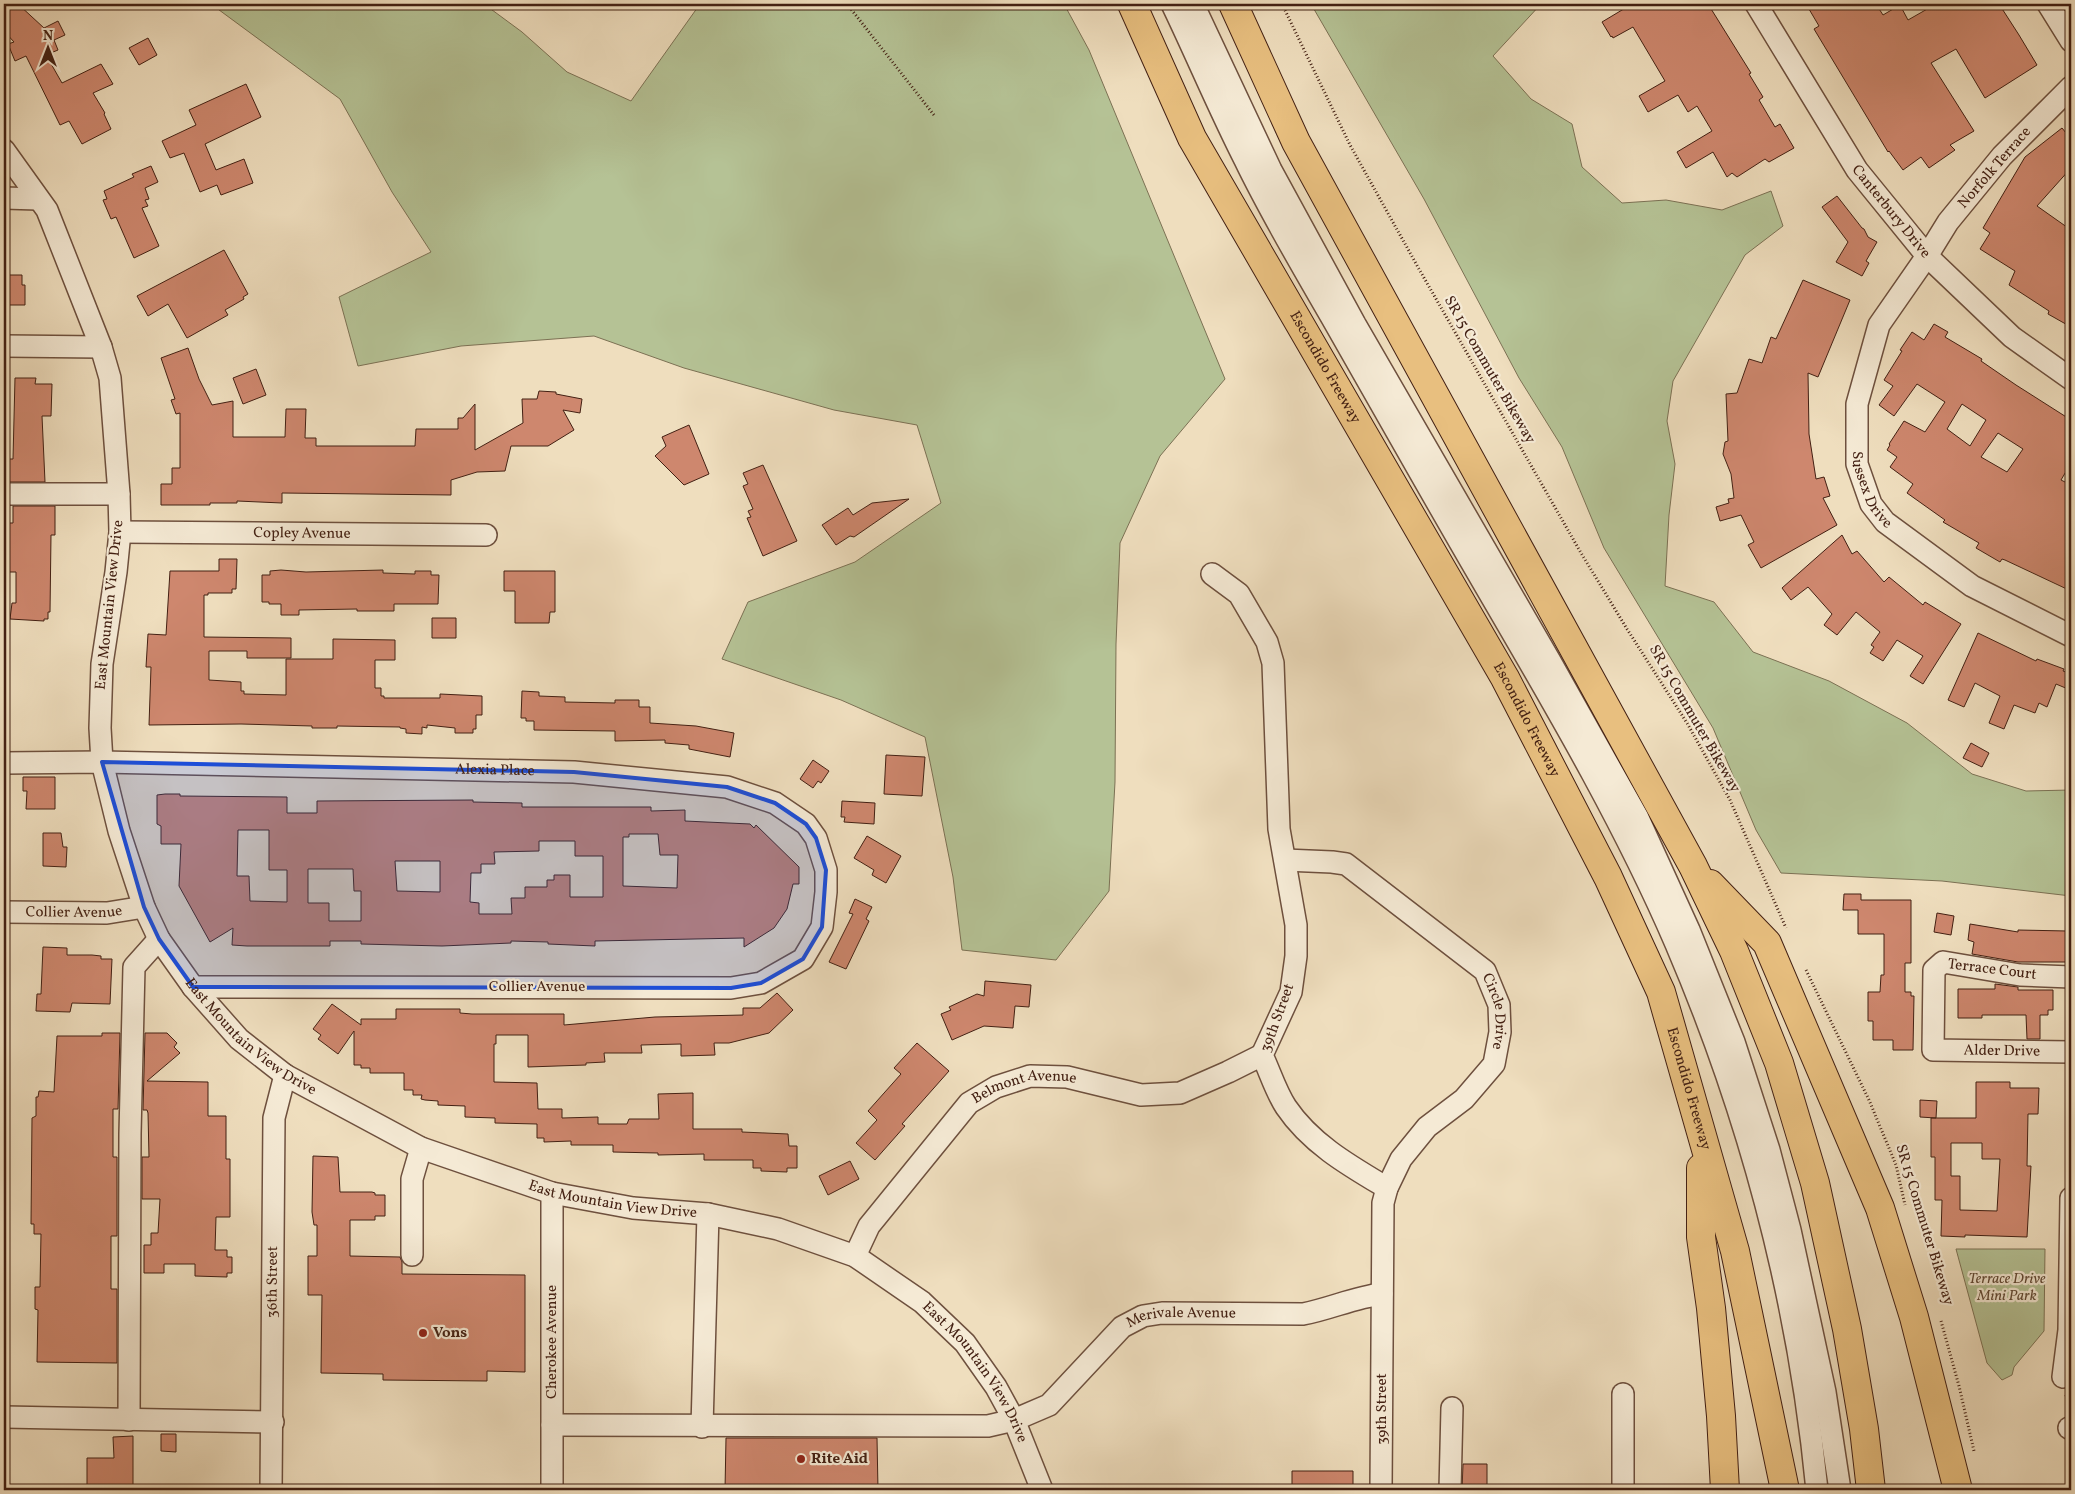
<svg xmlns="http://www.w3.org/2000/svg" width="2075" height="1494" viewBox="0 0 2075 1494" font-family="Vollkorn,serif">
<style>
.green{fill:#b5c295;stroke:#7c7154}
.building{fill:#ce876e;stroke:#432013;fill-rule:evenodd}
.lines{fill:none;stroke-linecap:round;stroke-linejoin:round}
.minor-casing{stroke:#6e503e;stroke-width:24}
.highway-casing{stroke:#432013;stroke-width:30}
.path{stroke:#432013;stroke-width:3;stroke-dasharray:1 2.5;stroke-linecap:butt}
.minor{stroke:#f5ead5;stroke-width:21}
.highway{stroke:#e8bf7f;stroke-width:28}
.marked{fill:#1d4ed8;fill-opacity:0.2;stroke:#1d4ed8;stroke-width:4;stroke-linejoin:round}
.poi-dot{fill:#8f2418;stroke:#f5ead5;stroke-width:2}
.labels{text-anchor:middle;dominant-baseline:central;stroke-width:4.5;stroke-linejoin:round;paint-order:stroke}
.street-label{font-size:15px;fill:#432013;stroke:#f5ead5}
.park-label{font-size:15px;font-style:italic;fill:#604834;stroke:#f5ead5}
.poi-label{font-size:15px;font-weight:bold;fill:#432013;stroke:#f5ead5;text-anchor:start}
</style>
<rect width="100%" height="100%" fill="#efdebe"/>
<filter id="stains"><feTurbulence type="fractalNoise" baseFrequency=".004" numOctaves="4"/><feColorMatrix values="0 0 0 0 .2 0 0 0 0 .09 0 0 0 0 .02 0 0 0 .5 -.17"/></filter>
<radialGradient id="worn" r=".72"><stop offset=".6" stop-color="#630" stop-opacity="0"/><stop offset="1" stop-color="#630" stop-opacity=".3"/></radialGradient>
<path class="green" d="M211,4H484L522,32L567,72L631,101L700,4H1064L1089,50L1225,379L1160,456L1120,543L1116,644L1115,782L1109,891L1056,960L962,950L953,877L925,737L841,700L722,659L748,602L855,562L941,503L917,425L834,410L684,368L594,336L461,346L358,366L339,297L431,252L392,192L340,99Z
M1311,4H1541L1493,56L1531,99L1572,124L1582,167L1622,203L1666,200L1722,210L1771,191L1783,226L1745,255L1673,381L1667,421L1675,464L1669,515L1665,586L1714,602L1753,652L1829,681L1907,723L1972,774L2026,791L2071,790V896L1942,881L1781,873L1756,830L1713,728L1604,548L1562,447L1519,378L1424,199Z
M1956,1249H2045L2044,1331L2014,1367L2012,1375L2002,1380L1987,1363Z"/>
<path class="building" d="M4,4H18L44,28L58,21L65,35L54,40L58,50L46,55L62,83L101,64L113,84L93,93L105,113L104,114L111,129L82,144L69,121L60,125L26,56L15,61L8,44L14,42L4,31Z
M1632,4H1708L1751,73L1749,74L1763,97L1759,100L1775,127L1780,124L1794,148L1769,162L1765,159L1737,177L1732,173L1727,177L1713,152L1686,168L1677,152L1712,131L1697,106L1688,112L1678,95L1648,112L1639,96L1665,81L1633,27L1613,38L1612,36L1611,37L1602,22Z
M1806,4H1876L1883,15L1900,5L1908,20L1936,4H1999L2019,35L2037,65L1985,98L1956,49L1931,63L1974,131L1950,145L1955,150L1929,168L1921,157L1903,170L1889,151L1888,152L1814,29L1819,26Z
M148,38L157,55L139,65L129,48Z
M246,84L261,117L205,144L216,170L244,159L253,183L221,195L217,185L200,192L184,153L170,158L162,141L196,125L189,110Z
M2062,128L2071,139V168L2037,206L2071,230V327L2048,314L2049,311L2009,285L2015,271L1980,249L1990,233L1983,228L2025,157Z
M151,166L158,182L145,188L149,199L145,200L148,206L142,208L159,246L134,258L116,217L111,219L103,200L107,199L104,191L134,177L132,174Z
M1837,196L1862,228L1864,229L1868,237L1877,242L1866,261L1869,263L1862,276L1836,262L1848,242L1822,207Z
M224,250L248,294L243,297L244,299L225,310L228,315L187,338L168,304L148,316L137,296Z
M4,275H22V285H25V305H4Z
M1803,280L1850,300L1818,377L1808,373L1809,434L1816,479L1824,477L1830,496L1823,498L1837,525L1761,568L1748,545L1754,542L1741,515L1720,521L1716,507L1729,503L1728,499L1734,498L1731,474L1723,454L1725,442L1728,441L1726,394L1737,393L1749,359L1762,363L1771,337L1776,339Z
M1934,324L1948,332L1945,337L1982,359L1981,361L2016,385L2071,420V463L2061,480L2071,485V591L2005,560L2002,559L2000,562L1976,548L1979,543L1943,522L1945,520L1907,493L1913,484L1890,467L1897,457L1887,450L1890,445L1889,444L1904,421L1925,432L1945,402L1917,384L1894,416L1879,405L1893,386L1884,380L1902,351L1900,350L1912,332L1924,340ZM1962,404L1986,420L1970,446L1947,429ZM1998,433L2023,449L2007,472L1981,457Z
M188,348L199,379L212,405L233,401V437H285L286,409H306L305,438H316V446H415L416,429H458V418H463L475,404V450L523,423L522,399H537L539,391L556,392V394L582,399L580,413L563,410L574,430L548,446H511L505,471L477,472L451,480V495L282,493V503L237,501V503H210V505H161V484H172V468H180V413L176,414L171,400L175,399L161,358Z
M256,369L266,395L243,404L233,378Z
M15,378H36L35,384H52L51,416H42L45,482H6V459H13Z
M689,425L709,474L684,485L655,456L666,446L662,437Z
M763,465L797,541L763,556L747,518L751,517L748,511L753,509L743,486L748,484L743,473Z
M909,499L854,537L850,536L836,545L822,525L848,508L853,515L872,503Z
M13,506H55V535H51L50,612H48V619H44V621L10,619L12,603H16V572H4V523H13Z
M1842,535L1852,554L1857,551L1884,582L1889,577L1923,605L1925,602L1961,624L1923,684L1910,676L1923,656L1897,640L1883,661L1870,653L1874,647L1871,645L1880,632L1856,612L1837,635L1824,625L1832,614L1808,587L1791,600L1782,588Z
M219,559H237L236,589H232V593H208V595H204V637L291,638V658H247V651H209V680L241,682V691H244V694L286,695V659H333V639L395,640V660H375V688H381V696H384V698H440V694L482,696V715H476V729H473V733H455V728L427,725V728L422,727V734L406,733V729L400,728V727L337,726V728H312V726L241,724L149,725L151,667H146L148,634L166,635L170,571H219Z
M281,570L306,572L383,570V573L415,574V571H431V575H439L438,604H394V611H357V609L299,610V615H281V604H269V602H262V575H270V571Z
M504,571H555V612H550L549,623H515V591H504Z
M432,618H456V638H432Z
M1978,633L2036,661L2037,659L2064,669L2063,671L2071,674L2068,689L2056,684L2047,707L2039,703L2035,713L2014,705L2004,729L1989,723L2000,696L1975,683L1964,707L1948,700Z
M522,691L539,692V696L565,697V702L615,703V700H639V707H650V723L696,726L734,733L730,757L689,749V745L665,743V740L615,741V731L534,730V721H526V718H521Z
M1971,743L1989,753L1982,767L1963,758Z
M886,755L925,757L922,796L884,794Z
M813,760L829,771L821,783L818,781L813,788L800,779Z
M23,777H55V809H26L27,791H23Z
M165,794H180V796L287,797V813H317V801L473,800V802L522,803V807H651V811L685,810V821L750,824L754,828L756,825L799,867V884H793L787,909L774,928L744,947V938L595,941V946L548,944V942L511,941V943L442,946L361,944V941H330V946H247L232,945L233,928L210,942L179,886L181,844H161V826L157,824V795ZM238,830H269V870H287V902L250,901L249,876H237ZM629,834H658L660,855H678L677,888L623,886V837H629ZM539,841H575V856H603V897H570V875H554V880H547V887H525V898H511L512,914H479V903L470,902L471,873H481V864H495L494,852L539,851ZM395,861H440V892L397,891ZM308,869H353L354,891H361V921H329V903H308Z
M842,801L875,803L874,824L844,822L845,817H841Z
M43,833H61L63,847H67L66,867L43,866Z
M867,836L901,856L886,883L872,875L874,870L854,858Z
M1844,894H1861V900H1911V963H1905V992H1911V996H1914L1913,1050H1893V1040H1873V1021H1868V992H1880L1881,975H1884V934H1858V910H1843Z
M855,899L872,907L866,919L869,921L846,969L829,962L853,914L849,913Z
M1937,913L1954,916L1951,935L1934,932Z
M1970,924L2018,932V930L2067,931V939L2071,940V962H2018L1972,954L1974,942L1968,940Z
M43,947L67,948V955H92L101,956V959H112L110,1004L72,1003L70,1012L36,1011L37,994H41Z
M985,981L1031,985L1029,1007L1015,1006L1013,1028L984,1026L952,1040L941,1014L951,1010L949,1007L977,994L984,996Z
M1995,984L2018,987V990H2053V1010H2048V1015H2040V1039H2027L2026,1015H1982V1018H1958V989H1995Z
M777,993L793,1010L769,1033L729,1043H714L715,1055L681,1056V1044L641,1045L642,1053H604L605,1062L586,1063V1065L528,1067V1035H496V1044H494V1082L537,1083L538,1109H562V1118L598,1117V1124H627L629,1119H659L658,1094L693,1093V1129H742V1132L788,1134L789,1146H797V1168H787V1172L761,1171V1168H753V1160H704V1154L658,1155V1153L613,1152V1145H571V1141L544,1142V1138H537V1124L495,1123V1118L465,1117V1106L438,1105V1101L425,1100L421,1099L422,1095H413V1090H404V1073H370V1068H361V1065H354V1031L338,1054L318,1039L321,1035L313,1029L332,1004L361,1025V1019H396V1009H460V1013L472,1014H564V1025L655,1017L743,1015V1008H760Z
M102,1033H120L118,1109H113V1157H117V1236H111V1289H117V1363L37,1362L38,1310L35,1309V1287H40L41,1234H34V1224H31L32,1118L36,1116V1097H38L39,1091L54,1092L57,1036H102Z
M145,1033H167L177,1043L174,1047L180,1053L147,1081L208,1082V1116H226V1159H230V1217H216L215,1250H227V1257H232V1273H227V1277L195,1276V1264H164V1273H144V1245H151V1233H158L160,1199H142V1157H149L148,1113L147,1110H143Z
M917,1043L949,1071L902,1124L905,1126L875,1160L856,1143L877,1120L868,1111L901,1074L894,1068Z
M1976,1082H2010V1088H2039L2038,1114H2028L2027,1166H2031L2027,1237L1965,1235V1237L1941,1236L1942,1200H1935V1157H1931V1118H1976ZM1951,1143H1982V1159H2000L1997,1211L1960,1210V1176H1951Z
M1920,1100L1937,1101L1936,1118L1920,1117Z
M313,1156L338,1157L340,1192H372L375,1193V1195H385V1216H375V1220H350V1256L400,1257L402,1262V1274L525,1275V1372L487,1371V1381L383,1380V1374L321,1373L322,1295H308V1256H317V1225H314L312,1212Z
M850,1161L859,1179L828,1195L819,1176Z
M161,1434H176V1452L161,1451Z
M133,1436V1490H87V1458H114L113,1437Z
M726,1438H877L878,1490H725Z
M1463,1464H1487V1490H1462Z
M1292,1471H1353V1490H1292Z"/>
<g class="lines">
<g class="minor-casing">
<g id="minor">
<path d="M1172,4C1197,56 1219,109 1245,160C1271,214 1302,266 1332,318C1373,390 1413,461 1454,532C1532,668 1614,800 1676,944C1750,1117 1799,1303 1817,1490"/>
<path d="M1193,4L1271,170L1355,324L1550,661L1638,818L1689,930L1734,1042L1769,1150L1790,1230L1825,1392L1840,1490"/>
<path id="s1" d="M1756,4L1857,170L1927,256L2012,337L2071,379"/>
<path d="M2048,4L2071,41"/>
<path id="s2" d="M2071,87L2002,156L1948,222L1927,256L1879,325L1857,404V464L1871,504L1885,522L1972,586L2071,636"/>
<path id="s3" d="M4,150L47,210L101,347L110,378L119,494L120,532L116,572L102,664L100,728L102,762L119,831L144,907L159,939L193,987L239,1039L285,1075L421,1148L552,1193L633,1208L708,1214L778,1229L855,1256L922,1302L965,1343L996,1387L1014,1420L1042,1490"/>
<path d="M4,198L38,199"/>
<path d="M4,346L101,347"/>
<path d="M4,494H119"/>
<path id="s4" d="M120,532L486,535"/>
<path d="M1212,574L1239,594L1267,642L1273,663L1279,829L1296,925V956L1291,992L1262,1055C1270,1072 1276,1092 1286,1107C1311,1144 1350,1166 1387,1188"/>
<path id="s5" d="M4,763L102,762L574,772L727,787L775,803L806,824L816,838L826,870V892L822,927L803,959L761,983L731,988L193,987"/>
<path id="s6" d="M1285,860L1332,862L1346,864L1485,971L1499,1005L1500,1032L1494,1064L1464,1099L1427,1127L1401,1159L1387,1188L1383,1203L1381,1490"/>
<path id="s7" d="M4,912L107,913L144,907"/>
<path id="s8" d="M2071,977L2020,975L1943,962L1934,970L1933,1050L2071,1052"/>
<path d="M412,1255V1179L421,1148"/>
<path id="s9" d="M855,1256L869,1226L969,1103L996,1087L1030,1076L1067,1077L1141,1095L1180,1093L1228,1072L1262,1055"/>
<path d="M2063,1377L2069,1330L2071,1198"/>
<path d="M1623,1394V1490"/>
<path d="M4,1417L273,1422"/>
<path d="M129,1420L130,1134L134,967L159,939"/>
<path id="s10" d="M552,1425L988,1426L1014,1420L1049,1405L1122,1327L1143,1316L1162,1313L1303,1314C1330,1309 1355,1297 1382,1294"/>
<path d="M702,1427L708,1214"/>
<path d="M2069,1428H2071"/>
<path id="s11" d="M271,1490L274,1118L285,1075"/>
<path d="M552,1490V1193"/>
<path d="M1450,1490L1452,1408"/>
</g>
</g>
<g class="highway-casing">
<g id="highway">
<path id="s12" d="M1132,4L1192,138L1505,678L1608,877L1661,992L1735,1251L1785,1490"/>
<path d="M1233,4L1296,142L1693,866L1734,951L1779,1063L1815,1183L1847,1329L1864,1429L1871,1490"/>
<path d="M1710,884L1767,943L1880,1208L1914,1317L1958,1490"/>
<path d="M1701,1168V1237L1711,1308L1721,1416L1725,1490"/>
</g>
</g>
<path class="path" d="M847,4L934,115
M1282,4L1350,145L1419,269L1581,553L1627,629L1687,723L1730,800L1786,928
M1806,970L1869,1100L1896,1165L1905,1205
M1941,1321L1959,1386L1974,1451
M2066,1395L2068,1408"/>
<use href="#minor" class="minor"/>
<use href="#highway" class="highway"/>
</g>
<path class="marked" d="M102,762L574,772L727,787L775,803L806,824L816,838L826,870L822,927L803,959L761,983L731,988L193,987L159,939L144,907Z"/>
<g class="poi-dot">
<circle cx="423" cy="1333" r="5"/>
<circle cx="801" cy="1459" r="5"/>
</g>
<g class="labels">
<g class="street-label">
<text transform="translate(1995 168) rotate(-49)">Norfolk Terrace</text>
<text stroke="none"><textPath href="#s1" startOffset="248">Canterbury Drive</textPath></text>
<text stroke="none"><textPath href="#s12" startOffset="412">Escondido Freeway</textPath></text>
<text transform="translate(1489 370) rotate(60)">SR 15 Commuter Bikeway</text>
<text stroke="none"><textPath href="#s2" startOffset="478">Sussex Drive</textPath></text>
<text stroke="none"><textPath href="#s4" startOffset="182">Copley Avenue</textPath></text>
<text transform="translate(110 605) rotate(-84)">East Mountain View Drive</text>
<text transform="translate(1694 719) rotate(60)">SR 15 Commuter Bikeway</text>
<text stroke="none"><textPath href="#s12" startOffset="818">Escondido Freeway</textPath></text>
<text stroke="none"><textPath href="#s5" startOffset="491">Alexia Place</textPath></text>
<text stroke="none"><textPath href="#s7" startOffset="70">Collier Avenue</textPath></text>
<text transform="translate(1992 970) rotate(7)">Terrace Court</text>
<text x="537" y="987">Collier Avenue</text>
<text stroke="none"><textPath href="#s6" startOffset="279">Circle Drive</textPath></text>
<text transform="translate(1278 1018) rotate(-70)">39th Street</text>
<text stroke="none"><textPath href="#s3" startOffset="961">East Mountain View Drive</textPath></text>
<text stroke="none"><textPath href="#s8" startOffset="290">Alder Drive</textPath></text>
<text stroke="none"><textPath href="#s12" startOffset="1222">Escondido Freeway</textPath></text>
<text stroke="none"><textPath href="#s9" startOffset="251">Belmont Avenue</textPath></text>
<text stroke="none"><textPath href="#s3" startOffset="1366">East Mountain View Drive</textPath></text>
<text transform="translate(1924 1225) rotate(73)">SR 15 Commuter Bikeway</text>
<text stroke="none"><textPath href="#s11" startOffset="208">36th Street</textPath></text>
<text stroke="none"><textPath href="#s10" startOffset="669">Merivale Avenue</textPath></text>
<text transform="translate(552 1342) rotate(-90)">Cherokee Avenue</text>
<text stroke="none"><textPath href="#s3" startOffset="1786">East Mountain View Drive</textPath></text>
<text transform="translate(1382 1409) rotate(-90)">39th Street</text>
</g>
<g class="park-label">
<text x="2007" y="1279">Terrace Drive<tspan x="2007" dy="17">Mini Park</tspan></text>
</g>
<g class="poi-label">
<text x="433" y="1333">Vons</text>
<text x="811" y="1459">Rite Aid</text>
</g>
</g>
<rect width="2075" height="1494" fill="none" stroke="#efdebe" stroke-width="20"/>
<rect x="5" y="5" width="2065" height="1484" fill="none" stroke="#432013" stroke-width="2.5"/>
<rect x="10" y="10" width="2055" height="1474" fill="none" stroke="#432013"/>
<g transform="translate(48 48)" stroke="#f5ead5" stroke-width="4" paint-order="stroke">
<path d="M0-4L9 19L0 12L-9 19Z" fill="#432013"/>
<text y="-8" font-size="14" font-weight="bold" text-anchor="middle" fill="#432013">N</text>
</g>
<rect width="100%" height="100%" filter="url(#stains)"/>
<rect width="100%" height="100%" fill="url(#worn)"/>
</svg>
